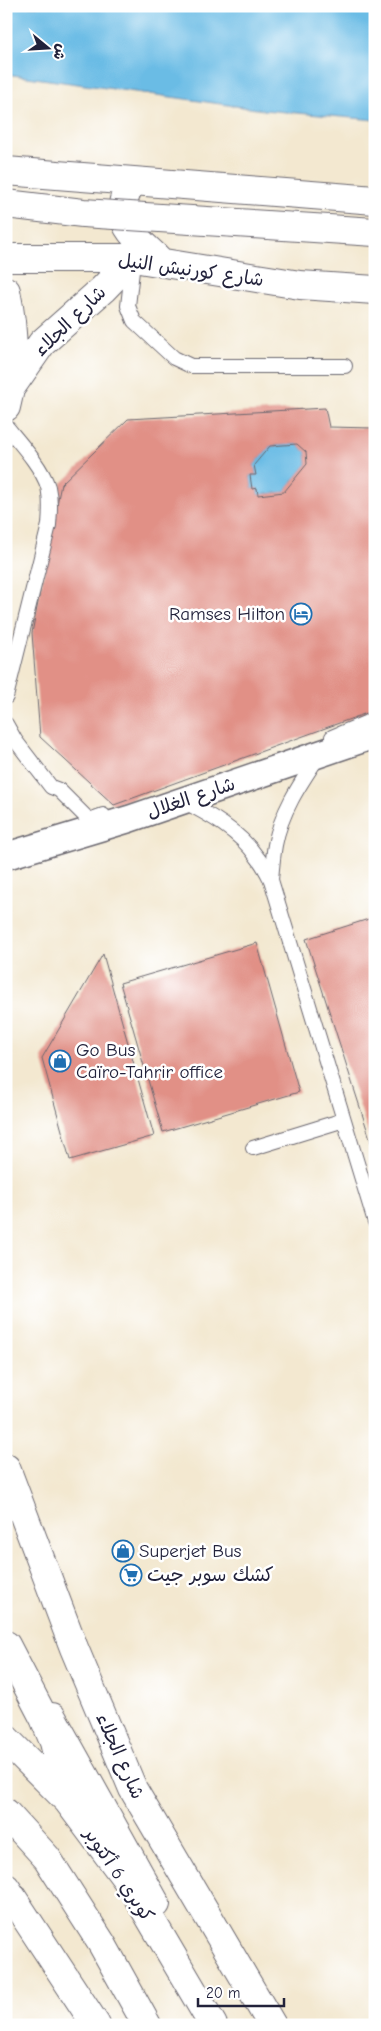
<svg xmlns="http://www.w3.org/2000/svg" width="381" height="2031" viewBox="0 0 381 2031" font-family="'Comic Neue','Playpen Sans Arabic',sans-serif">
<style>
.water{fill:#6abce5;stroke:#466f90}
.building{fill:#e19086;fill-rule:evenodd}
.lines{fill:none;stroke-linecap:round;stroke-linejoin:round}
.service-casing{stroke:#6b676f;stroke-width:16}
.minor-casing{stroke:#6b676f;stroke-width:29}
.primary-casing{stroke:#6b676f;stroke-width:30}
.trunk-casing{stroke:#6b676f;stroke-width:30}
.motorway-casing{stroke:#6b676f;stroke-width:30}
.service{stroke:#fff;stroke-width:14}
.minor{stroke:#fff;stroke-width:26}
.primary{stroke:#fff;stroke-width:28}
.trunk{stroke:#fff;stroke-width:28}
.motorway{stroke:#fff;stroke-width:28}
.trunk-bridge-casing{stroke:#6b676f;stroke-width:30;stroke-linecap:butt}
.trunk-bridge{stroke:#fff;stroke-width:28}
.labels{text-anchor:middle;dominant-baseline:central;stroke-width:5;stroke-linejoin:round;paint-order:stroke}
.street-label{font-size:19px;fill:#22223b;stroke:#fff}
.poi-label{font-size:19px;fill:#22223b;stroke:#fff;text-anchor:start}
</style>
<rect width="100%" height="100%" fill="#fff"/>
<filter id="ink" filterUnits="userSpaceOnUse"><feTurbulence type="fractalNoise" baseFrequency=".02" numOctaves="2"/><feDisplacementMap in="SourceGraphic" scale="10" xChannelSelector="R" yChannelSelector="G"/><feConvolveMatrix kernelMatrix="1 2 1 2 8 2 1 2 1" color-interpolation-filters="sRGB"/></filter>
<filter id="wash" filterUnits="userSpaceOnUse"><feTurbulence type="fractalNoise" baseFrequency=".0096" numOctaves="4" result="noise"/><feDisplacementMap in="SourceGraphic" scale="20" xChannelSelector="R" yChannelSelector="G"/><feGaussianBlur stdDeviation="1.12" result="paint"/><feColorMatrix in="noise" values="0 0 0 0 0 0 0 0 0 0 0 0 0 0 0 0 0 1.4 0 .05"/><feComposite in="paint" operator="in"/></filter>
<g filter="url(#wash)">
<rect width="100%" height="100%" fill="#f3e8d0"/>
<path class="water" d="M6,6H375V120L264,110L6,74Z
M297,444L306,452L307,464L284,492L258,495L257,488L252,489L250,475H256L254,465L270,446Z"/>
<g id="blocks">
<path class="building" d="M325,408L329,427L372,428L375,476V710L114,805L40,737L32,633L61,484L128,419ZM297,444L306,452L307,464L284,492L258,495L257,488L252,489L250,475H256L254,465L270,446Z
M375,917V1151H374L306,939Z
M257,943L299,1092L163,1132L120,983Z
M103,954L154,1136L70,1160L42,1058Z"/>
</g>
</g>
<g filter="url(#ink)">
<use href="#blocks" fill-opacity="0" stroke="#6b676f" stroke-width="1"/>
<g class="lines">
<g class="service-casing">
<path id="service" d="M133,262L128,306L134,321L174,358L191,366H345
M6,426C19,442 42,467 48,487C51,500 50,512 49,525L6,697
M6,724L15,740L51,787L59,790L89,820L103,815
M332,737L375,719
M183,801C210,815 239,831 257,857C263,864 267,872 271,880L375,1222
M271,880C272,868 273,856 275,845C281,812 300,784 318,757
M253,1148L344,1120"/>
</g>
<g class="minor-casing">
<path id="minor" d="M6,856L129,819L375,735"/>
</g>
<g class="primary-casing">
<path id="primary" d="M6,291C14,329 16,369 6,407
M12,386L42,343L103,289L133,258
M6,1468L74,1648L133,1789L272,2025
M52,1717L156,1904"/>
</g>
<g class="trunk-casing">
<path id="trunk" d="M6,171L375,200
M126,194C113,224 142,243 161,262
M6,258H133L300,285L375,290"/>
</g>
<g class="motorway-casing">
<path id="motorway" d="M6,1645L44,1718L54,1742L68,1801
M6,1739L68,1801L130,1884L213,2025
M6,1813L47,1858L102,1944L147,2025
M6,1888L96,2025"/>
</g>
<use href="#service" class="service"/>
<use href="#minor" class="minor"/>
<use href="#primary" class="primary"/>
<use href="#trunk" class="trunk"/>
<use href="#motorway" class="motorway"/>
<g class="trunk-bridge-casing">
<path id="trunk-bridge" d="M6,204L83,213L375,232"/>
</g>
<use href="#trunk-bridge" class="trunk-bridge"/>
</g>
</g>
<defs>
<g id="hotel-ring" transform="scale(1.125)"><circle r="9.5" fill="#fff" stroke="#1f6fb2" stroke-width="1.5"/><path d="M-6-4.5h1.5V1H6V5H4.5V3h-9V5H-6ZM-4 0a1.8 1.8 0 1 1 3.6 0ZM.5 0V-2.5h3Q6-2.5 6 0Z" fill="#1f6fb2"/></g>
<g id="shop-ring" transform="scale(1.125)"><circle r="9.5" fill="#fff" stroke="#1f6fb2" stroke-width="1.5"/><path d="M-5-2.5h2.3a2.7 3.5 0 0 1 5.4 0H5L5.5 6h-11ZM-1.5-2.5h3a1.5 2.3 0 0 0-3 0Z" fill="#1f6fb2"/></g>
<g id="supermarket-ring" transform="scale(1.125)"><circle r="9.5" fill="#fff" stroke="#1f6fb2" stroke-width="1.5"/><path d="M-6-5.5h2.5l.6 2H6L4.5 2H-2.5L-4.4-4H-6ZM-1.5 3.2a1.3 1.3 0 1 0 .1 0ZM3 3.2a1.3 1.3 0 1 0 .1 0Z" fill="#1f6fb2"/></g>
</defs>
<g fill-rule="evenodd">
<use href="#hotel-ring" x="301" y="614"/>
<use href="#shop-ring" x="60" y="1061"/>
<use href="#shop-ring" x="123" y="1551"/>
<use href="#supermarket-ring" x="131" y="1575"/>
</g>
<g class="labels">
<g class="street-label">
<text transform="translate(191 270) rotate(8)">شارع كورنيش النيل</text>
<text transform="translate(70 321) rotate(-44)">شارع الجلاء</text>
<text transform="translate(191 798) rotate(-19)">شارع الغلال</text>
<text transform="translate(120 1756) rotate(66)">شارع الجلاء</text>
<text transform="translate(119 1875) rotate(56)">كوبري 6 أكتوبر</text>
</g>
<g class="poi-label">
<text x="285" y="614" text-anchor="end">Ramses Hilton</text>
<text x="76" y="1050">Go Bus<tspan x="76" dy="22">Caïro-Tahrir office</tspan></text>
<text x="139" y="1551">Superjet Bus</text>
<text x="147" y="1575">كشك سوبر جيت</text>
</g>
</g>
<rect width="381" height="2031" fill="none" stroke="#fff" stroke-width="25"/>
<g transform="translate(48 48) rotate(108)" stroke="#ffffff" stroke-width="4" paint-order="stroke">
<path d="M0-4L9 19L0 12L-9 19Z" fill="#22223b"/>
<text y="-8" font-size="14" font-weight="bold" text-anchor="middle" fill="#22223b">ش</text>
</g>
<path d="M198 1998v8h86v-8" fill="none" stroke="#22223b" stroke-width="2.5"/>
<text x="206" y="1998" font-size="15" fill="#22223b" stroke="#ffffff" stroke-width="4" paint-order="stroke">20 m</text>
</svg>
